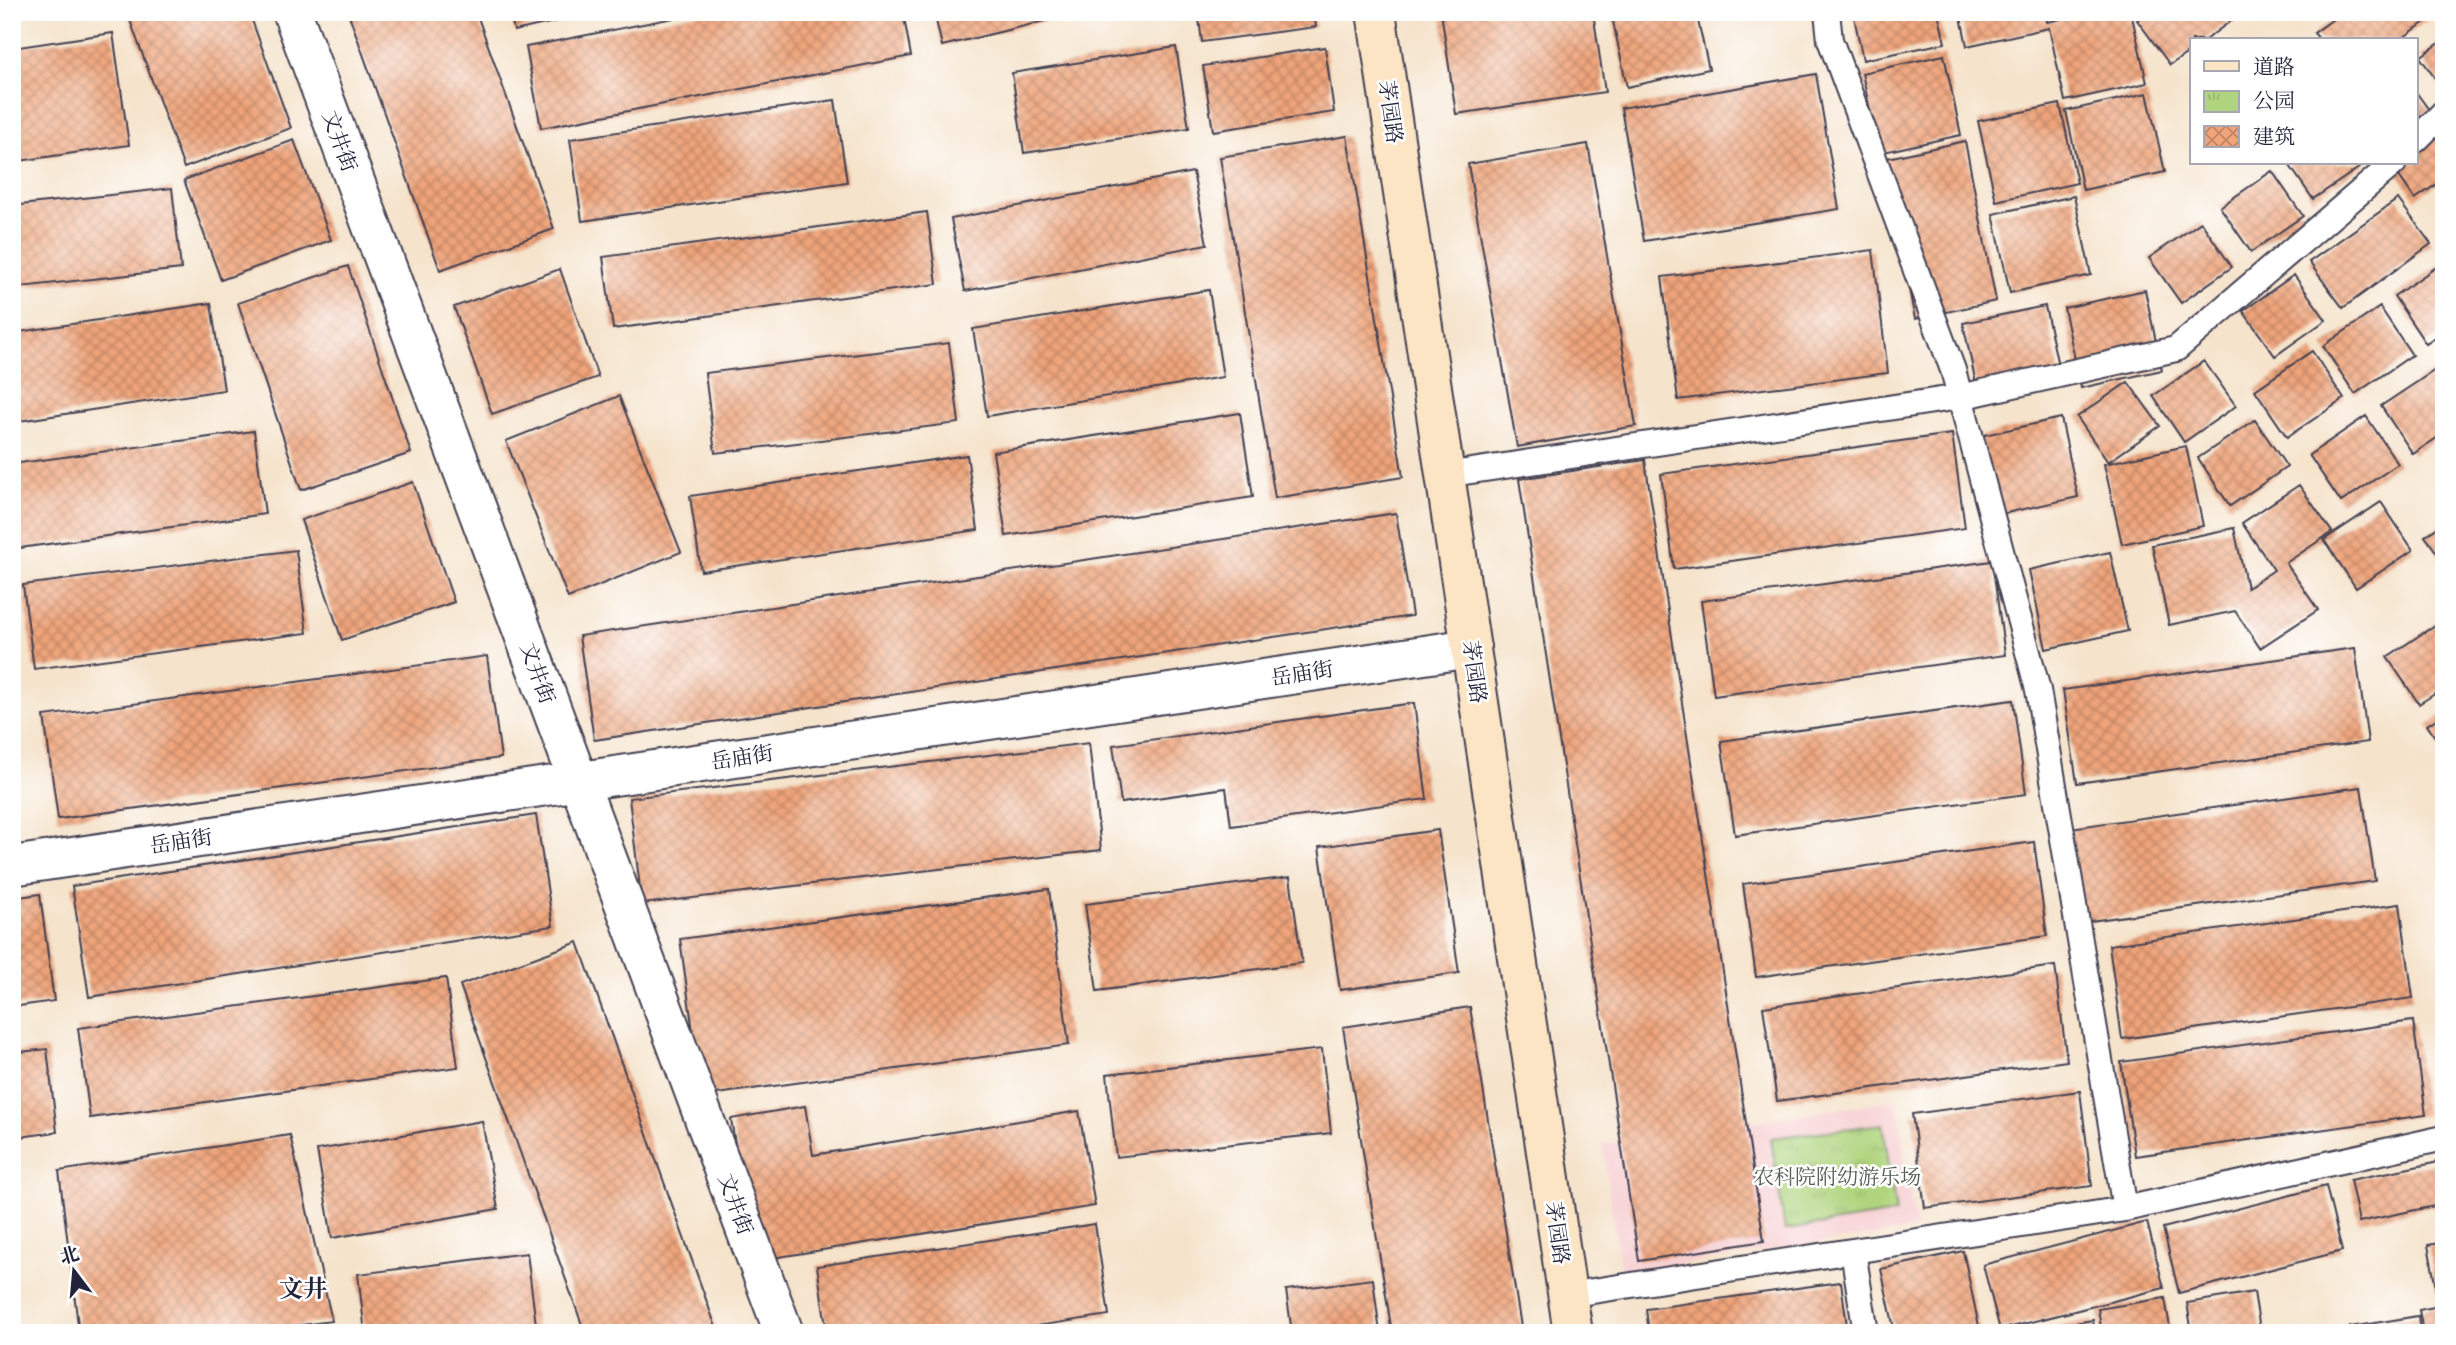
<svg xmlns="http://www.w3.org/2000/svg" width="2456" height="1345" viewBox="0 0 2456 1345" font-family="'Libre Caslon Text','Noto Serif SC',serif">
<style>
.built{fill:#f7cfd1}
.park{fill:url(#park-tufts);stroke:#687b5c;stroke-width:2}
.building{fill:url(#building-cross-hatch)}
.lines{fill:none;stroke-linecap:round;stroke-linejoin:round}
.lane-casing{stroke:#423f51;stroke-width:28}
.street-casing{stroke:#423f51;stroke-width:42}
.secondary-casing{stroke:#423f51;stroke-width:42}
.lane{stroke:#fff;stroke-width:24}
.street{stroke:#fff;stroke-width:38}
.secondary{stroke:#fce5c4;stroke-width:38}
.labels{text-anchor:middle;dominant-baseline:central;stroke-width:5;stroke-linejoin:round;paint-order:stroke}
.street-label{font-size:21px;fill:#22223b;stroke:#fff}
.park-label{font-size:21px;fill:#536052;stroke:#fff}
.quarter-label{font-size:24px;font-weight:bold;fill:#22223b;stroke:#fff}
</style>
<defs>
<pattern id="park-tufts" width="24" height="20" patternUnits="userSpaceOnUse" patternTransform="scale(1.75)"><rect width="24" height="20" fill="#afd47d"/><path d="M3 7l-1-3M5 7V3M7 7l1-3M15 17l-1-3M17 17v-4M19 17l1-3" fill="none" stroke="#96b66d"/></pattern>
<pattern id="building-cross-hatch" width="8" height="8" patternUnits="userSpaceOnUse" patternTransform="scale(1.75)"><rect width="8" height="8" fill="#efa47a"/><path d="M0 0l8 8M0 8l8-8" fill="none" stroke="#c18565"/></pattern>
</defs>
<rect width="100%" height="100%" fill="#fff"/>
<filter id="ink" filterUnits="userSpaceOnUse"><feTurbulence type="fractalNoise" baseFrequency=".0143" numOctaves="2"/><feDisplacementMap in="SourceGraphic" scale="14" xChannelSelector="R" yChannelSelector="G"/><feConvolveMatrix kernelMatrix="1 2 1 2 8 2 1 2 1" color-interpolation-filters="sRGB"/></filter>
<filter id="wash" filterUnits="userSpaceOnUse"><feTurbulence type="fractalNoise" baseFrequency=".00686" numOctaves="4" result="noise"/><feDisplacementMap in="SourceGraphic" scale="28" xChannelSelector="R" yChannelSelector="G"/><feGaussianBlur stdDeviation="1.57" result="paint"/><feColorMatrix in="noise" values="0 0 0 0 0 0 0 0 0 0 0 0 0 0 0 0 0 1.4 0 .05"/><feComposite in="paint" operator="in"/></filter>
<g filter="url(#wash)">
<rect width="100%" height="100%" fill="#f5e3cb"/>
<path class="built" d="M1897,1100L1916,1229L1621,1273L1602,1144Z"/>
<path class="park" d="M1883,1124L1896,1213L1785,1230L1771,1138Z"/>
<g id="blocks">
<path class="building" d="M127,12H249L291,128L184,168Z
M348,12H476L554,229L440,270Z
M510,12H594V13L514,31Z
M704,12H903L911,56L541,128L526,47Z
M934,12H1078V13L942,46Z
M1198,12H1314L1316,27L1202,42Z
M1441,12H1593L1605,92L1456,114Z
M1611,12H1696L1709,69L1627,87Z
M1853,12H1938L1945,43L1863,60Z
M1960,12H2045L2047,22L2093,12H2131L2147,83L2065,101L2049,28L1967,46Z
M2148,12H2243L2205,40H2192V50L2170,65L2137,20Z
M2343,12H2434L2436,14L2400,40H2320L2314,33Z
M113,33L129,145L12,162V48Z
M2444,40V91L2420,57Z
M1176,47L1189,128L1024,153L1012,73Z
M1325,47L1334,112L1213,131L1203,66Z
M1944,55L1961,135L1879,153L1862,73Z
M1816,74L1839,209L1644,241L1621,108Z
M2416,92L2429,110L2416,119Z
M2147,93L2165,172L2083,190L2066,111Z
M835,100L847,182L582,221L570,139Z
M2060,104L2077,183L1996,201L1978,121Z
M2435,118L2444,131V179L2415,199L2390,163H2416V131Z
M1347,136L1403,477L1275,498L1220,157Z
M294,140L331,240L221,280L184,180Z
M1965,141L1996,301L1915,319L1883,159Z
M1588,144L1636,426L1517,447L1468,164Z
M2288,163H2366L2313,199Z
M2272,171L2303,216L2251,252L2220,207Z
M1193,172L1207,244L965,291L951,219Z
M172,188L181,269L12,288V206Z
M2074,196L2091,275L2010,293L1993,214Z
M2398,199L2431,244L2343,308L2309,262Z
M927,212L937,284L613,329L603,257Z
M2201,222L2232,267L2181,303L2149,258Z
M1873,250L1888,373L1678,400L1662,277Z
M2444,262V332L2426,344L2394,296Z
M348,266L411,453L301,490L238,303Z
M560,269L598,377L492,414L454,307Z
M2294,275L2326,320L2275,356L2243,311Z
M1209,290L1223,377L987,416L973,329Z
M2145,290L2162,370L2081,388L2064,308Z
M211,303L224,390L12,422V333Z
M2045,306L2062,384L1980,402L1963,323Z
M2380,307L2412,355L2355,394L2323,346Z
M949,343L959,423L715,453L705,373Z
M2312,351L2344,399L2287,437L2255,390Z
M2204,361L2236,406L2184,442L2153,396Z
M2438,368L2444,376V433L2413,454L2381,406Z
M2128,382L2160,426L2108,462L2077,417Z
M619,396L681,552L568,598L506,441Z
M1240,413L1253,497L1006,536L993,452Z
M2366,416L2398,464L2341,502L2309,455Z
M2061,418L2078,497L1997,515L1980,436Z
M2255,420L2287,467L2230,506L2198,458Z
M254,431L265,514L12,549V464Z
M1952,434L1965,528L1674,569L1661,474Z
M2186,446L2203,526L2122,544L2104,464Z
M967,455L978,530L701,571L690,496Z
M1645,460L1764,1241L1639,1261L1519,479Z
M413,482L454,602L342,640L301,520Z
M2299,485L2332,532L2286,563L2318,610L2260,648L2235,611L2169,625L2152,545L2234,528L2247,588L2274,570L2242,523Z
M2381,502L2413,550L2356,588L2324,540Z
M1396,513L1412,616L594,740L579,636Z
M2444,523V563L2425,536Z
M296,550L307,633L34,669L23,585Z
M2110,552L2128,631L2046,649L2029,570Z
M1992,561L2005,655L1714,696L1701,601Z
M2444,619V688L2419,704L2387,657Z
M2355,648L2368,742L2077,783L2063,690Z
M487,656L501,758L58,819L44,716Z
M2013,700L2026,794L1735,835L1721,741Z
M1414,703L1427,799L1231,826L1226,788L1121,803L1113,745Z
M2444,714V751L2427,725Z
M1089,743L1101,850L642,904L629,798Z
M2361,787L2375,881L2083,922L2070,828Z
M536,815L553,926L89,997L72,886Z
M1438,830L1459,973L1340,990L1319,847Z
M2034,842L2047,936L1756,977L1743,884Z
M1290,877L1302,963L1097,991L1085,904Z
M1049,889L1069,1045L702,1096L680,939Z
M40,894L54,1001L12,1007V898Z
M2400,904L2413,998L2122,1039L2109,945Z
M578,942L718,1333H585L460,985Z
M2055,966L2067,1061L1777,1101L1763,1007Z
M446,978L458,1067L90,1118L78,1028Z
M1470,1007L1522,1333H1392L1343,1027Z
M2413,1021L2426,1115L2135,1156L2121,1062Z
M47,1049L57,1132L12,1138V1053Z
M1322,1049L1331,1133L1116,1157L1107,1074Z
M2080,1091L2092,1186L1925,1208L1912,1114Z
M805,1106L813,1155L1079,1111L1095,1206L754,1261L731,1119Z
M482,1121L498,1209L332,1238L317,1150Z
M290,1135L332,1321L240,1333H79L59,1171Z
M2444,1161V1204L2359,1222L2350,1180Z
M2326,1186L2342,1251L2179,1293L2163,1228Z
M2147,1222L2164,1288L2000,1330L1983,1265Z
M1095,1224L1109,1315L991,1333H827L817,1266Z
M2444,1242V1298L2438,1299L2428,1245Z
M1963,1251L1980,1331L1895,1333L1881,1269Z
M527,1253L537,1333H365L358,1274Z
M1373,1279L1380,1333H1292L1286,1290Z
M1841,1282L1848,1333H1649L1646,1309Z
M2254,1292L2260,1329L2192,1333L2187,1303Z
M2165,1298L2171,1333H2102L2098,1309Z
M2444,1305V1333H2423L2419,1310Z
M2418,1316L2420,1333H2351L2350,1327Z
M2093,1320L2095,1333H2026V1331Z"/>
</g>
</g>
<g filter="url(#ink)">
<use href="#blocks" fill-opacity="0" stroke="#423f51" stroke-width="2"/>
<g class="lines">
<g class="lane-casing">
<path id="lane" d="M1827,12L1830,40L1953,370L2038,690L2125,1209
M2416,140L2444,112
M1445,475L1960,397L2176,349L2394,163
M1853,1251L1866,1333
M1567,1295L2125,1209L2444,1138"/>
</g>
<g class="street-casing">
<path id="street" d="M292,12L784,1333
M12,866L1471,648"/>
</g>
<g class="secondary-casing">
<path id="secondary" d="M1376,12L1573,1333"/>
</g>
<use href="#lane" class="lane"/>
<use href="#street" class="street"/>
<use href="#secondary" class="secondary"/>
</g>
</g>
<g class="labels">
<g class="street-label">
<text transform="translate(1391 112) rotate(82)">茅园路</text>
<text transform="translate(340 141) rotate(70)">文井街</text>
<text transform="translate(1475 672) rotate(82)">茅园路</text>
<text transform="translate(538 673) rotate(70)">文井街</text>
<text transform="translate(1302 673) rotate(-9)">岳庙街</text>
<text transform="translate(742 757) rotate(-9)">岳庙街</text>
<text transform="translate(181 841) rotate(-9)">岳庙街</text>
<text transform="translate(736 1204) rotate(70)">文井街</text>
<text transform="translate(1558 1233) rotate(82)">茅园路</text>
</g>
<g class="park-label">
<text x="1837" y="1176">农科院附幼游乐场</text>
</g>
<g class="quarter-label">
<text x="303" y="1288">文井</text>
</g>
</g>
<rect width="2456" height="1345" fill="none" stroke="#fff" stroke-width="42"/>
<rect x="2190" y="38" width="228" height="126" fill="#ffffff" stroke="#a7a7b1" stroke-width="2"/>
<rect x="2204" y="61" width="35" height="10" fill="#fce5c4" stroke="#a7a7b1" stroke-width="2"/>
<text x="2253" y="74" font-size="21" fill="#22223b">道路</text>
<rect x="2204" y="91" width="35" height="21" fill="url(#park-tufts)" stroke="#a7a7b1" stroke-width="2"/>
<text x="2253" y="108" font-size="21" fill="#22223b">公园</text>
<rect x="2204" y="126" width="35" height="21" fill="url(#building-cross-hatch)" stroke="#a7a7b1" stroke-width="2"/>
<text x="2253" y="144" font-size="21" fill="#22223b">建筑</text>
<g transform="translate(74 1271) rotate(344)" stroke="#ffffff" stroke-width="5" paint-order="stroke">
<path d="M0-5L12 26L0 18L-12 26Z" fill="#22223b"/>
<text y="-10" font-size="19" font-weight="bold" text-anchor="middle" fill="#22223b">北</text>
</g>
</svg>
